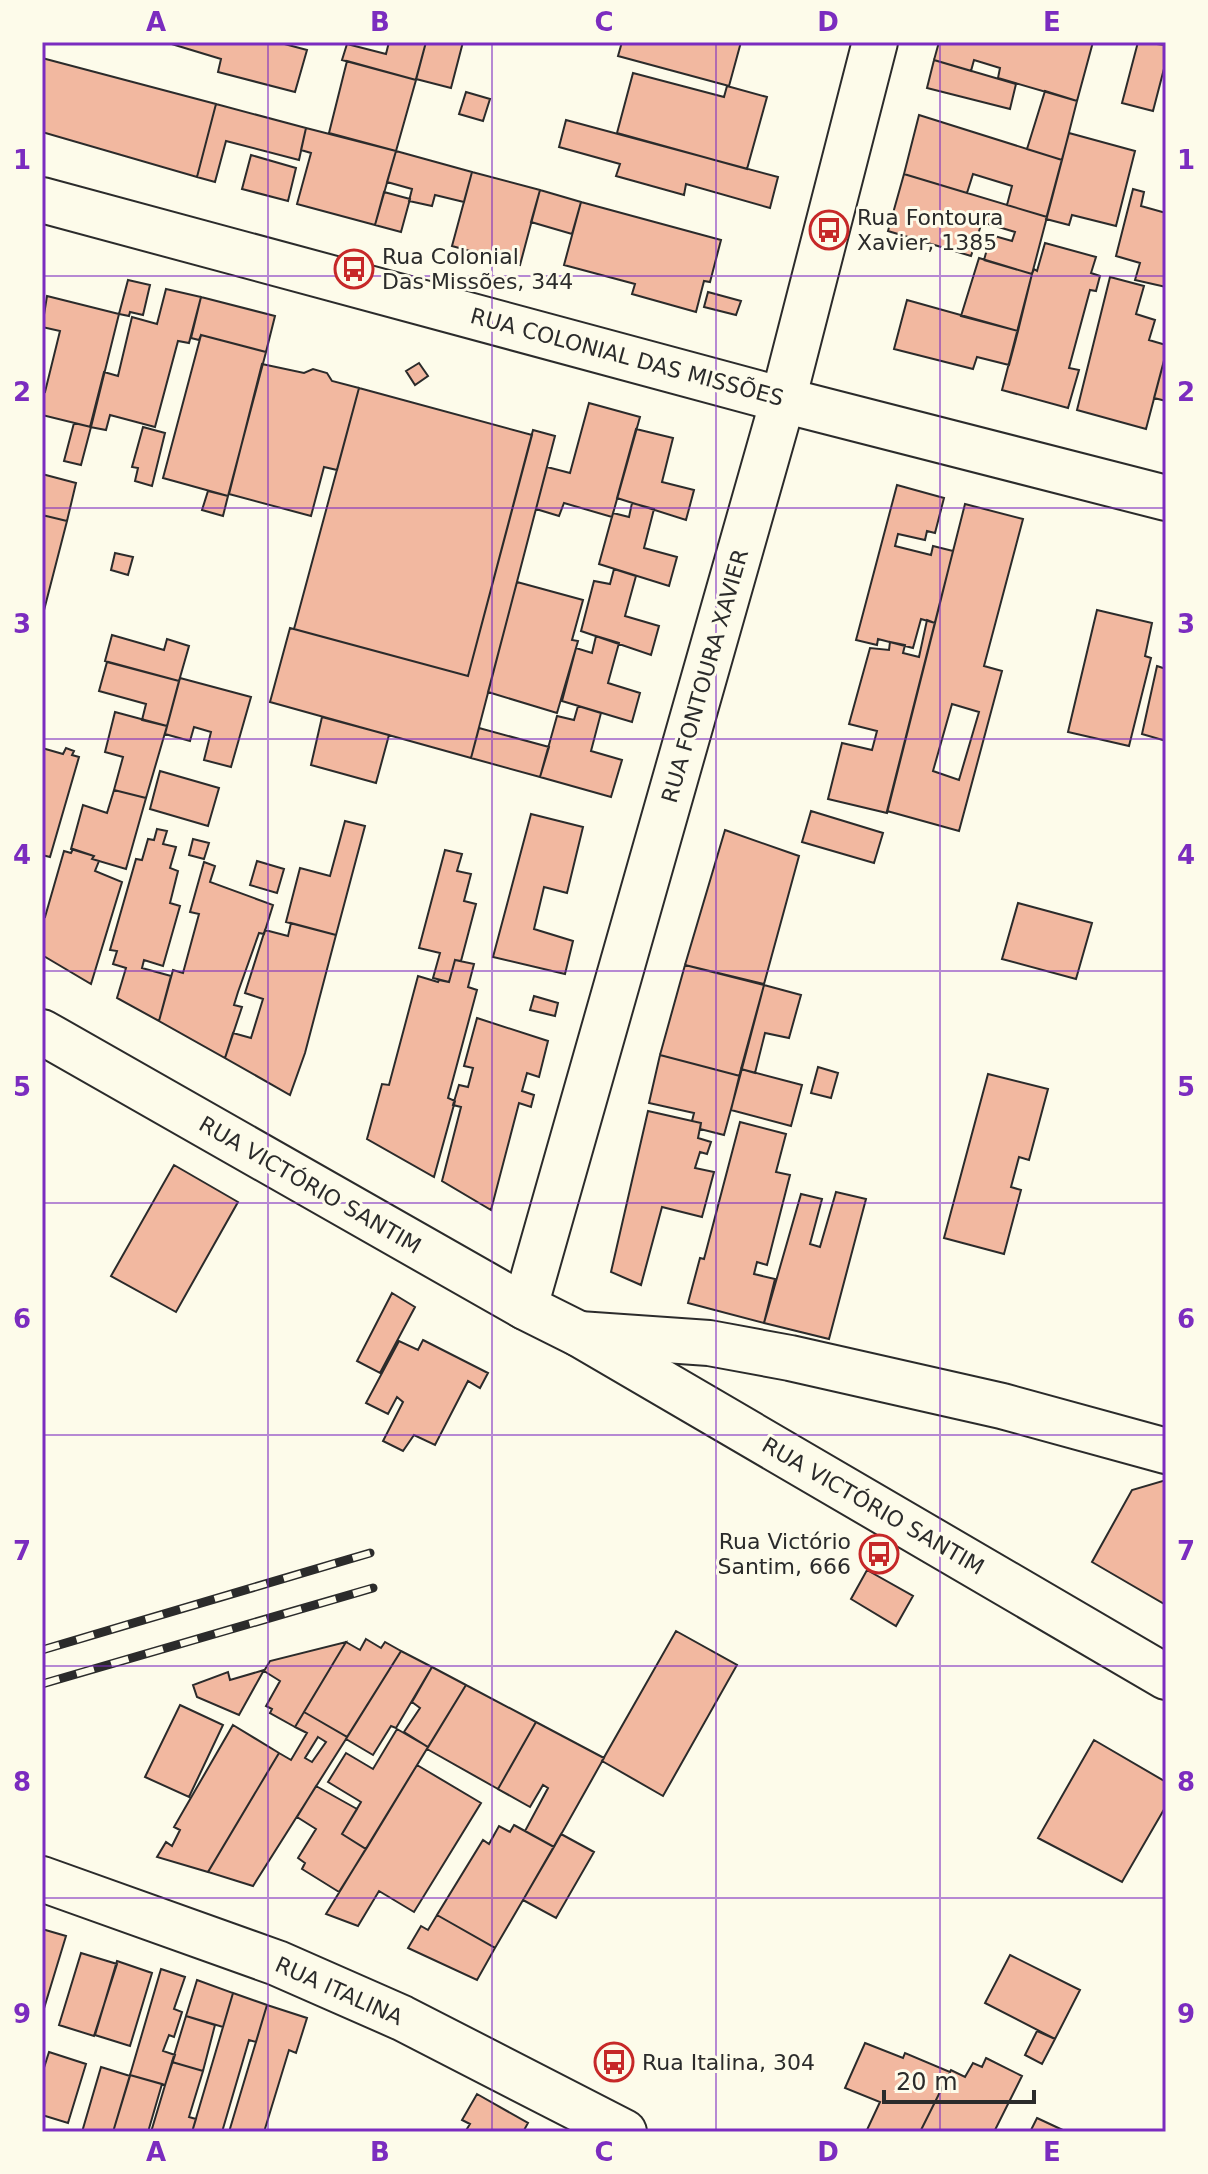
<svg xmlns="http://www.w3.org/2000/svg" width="1208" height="2174" viewBox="0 0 1208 2174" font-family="'DejaVu Sans',sans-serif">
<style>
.building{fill:#f2b8a0;stroke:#2b2b2b;stroke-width:2;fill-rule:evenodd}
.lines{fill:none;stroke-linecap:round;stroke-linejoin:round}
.minor-casing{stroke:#2b2b2b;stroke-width:48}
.tertiary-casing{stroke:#2b2b2b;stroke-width:48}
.secondary-casing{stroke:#2b2b2b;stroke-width:48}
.minor{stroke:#fdfbea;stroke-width:44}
.tertiary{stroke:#fdfbea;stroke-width:44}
.secondary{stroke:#fdfbea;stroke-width:44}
.rail-casing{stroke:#2b2b2b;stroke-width:9}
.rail{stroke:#fdfbea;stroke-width:6;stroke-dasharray:18;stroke-linecap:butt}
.grid{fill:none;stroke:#7b2cbf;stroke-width:2;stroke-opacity:0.55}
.labels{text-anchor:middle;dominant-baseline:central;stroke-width:6;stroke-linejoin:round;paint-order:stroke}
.poi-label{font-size:22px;fill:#2b2b2b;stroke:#fdfbea;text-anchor:start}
.street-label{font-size:22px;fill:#2b2b2b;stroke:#fdfbea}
.neatline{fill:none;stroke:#7b2cbf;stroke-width:3}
.grid-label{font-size:26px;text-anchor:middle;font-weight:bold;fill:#7b2cbf}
</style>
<rect width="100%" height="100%" fill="#fdfbea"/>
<path class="building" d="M165,42H277L307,50L295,92L218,72L221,59Z
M389,42H426L416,80L342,60L347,44L386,54Z
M426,42H463L451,88L416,79Z
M622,42H741L729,86L618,56Z
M939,42H1093L1077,101L998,78L1000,68L974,60L971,71L934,60Z
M1138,42L1166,45V61L1153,111L1122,103Z
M42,58L216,104L197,177L42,132Z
M934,60L1016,84L1010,109L927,88Z
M347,61L416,80L396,151L329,133Z
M633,73L724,97L727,86L767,97L747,169L617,133Z
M1045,91L1077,101L1062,160L1027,149Z
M466,92L490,99L483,121L459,114Z
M216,104L306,128L299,160L226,141L215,182L197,177Z
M919,115L1062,160L1047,217L1007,205L1012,186L973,174L967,193L904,174Z
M566,120L778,177L770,208L686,184L684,195L616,176L620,164L559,147Z
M306,128L396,151L375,225L297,204L311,153L301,150Z
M1069,133L1135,151L1116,226L1072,215L1069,225L1046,219Z
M396,151L472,172L464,202L435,195L432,206L409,201L412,189L387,182Z
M251,155L296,168L288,201L242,189Z
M472,172L540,190L520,265L452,246Z
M904,174L1047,217L1032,274L984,260L991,235L1012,241L1015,232L982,222L971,256L888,231Z
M1133,189L1144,192L1141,206L1166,213V287L1135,280L1140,263L1116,256Z
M540,190L581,202L572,234L531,222Z
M384,192L410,199L401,232L375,225Z
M581,202L721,240L710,282L704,281L696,312L632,294L635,284L564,265Z
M1045,243L1096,257L1091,273L1100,276L1096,291L1090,290L1069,368L1079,370L1068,408L1002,390L1032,274L1034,269L1037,271Z
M979,258L1032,274L1018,331L961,316Z
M1110,277L1144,286L1136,314L1155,320L1149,340L1166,345V353L1146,429L1077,410Z
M128,280L150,285L143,315L130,312L129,316L119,314Z
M166,289L201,297L189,343L178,341L155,427L110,415L106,430L90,427L104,372L118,376L132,317L157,324Z
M708,292L741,301L736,315L704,307Z
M47,296L119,314L91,427L42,415V391L45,392L60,331L42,327Z
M201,297L275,316L266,352L201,335L199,340L191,338Z
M907,300L1018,331L1009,365L977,357L973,369L894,349Z
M201,335L266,352L228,496L163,478Z
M1166,353V401L1154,398Z
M419,363L428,376L415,385L406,371Z
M262,364L304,373L313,369L327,373L332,381L359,388L337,470L324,467L311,516L229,494Z
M359,388L532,435L468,676L294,629Z
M589,403L640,417L612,517L564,503L559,516L536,509L547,467L570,473Z
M74,423L91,427L81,465L64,461Z
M143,427L165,433L152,486L135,481L138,468L132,467Z
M636,429L673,438L662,482L694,490L686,520L617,498Z
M533,430L555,436L471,758L270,702L290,628L468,676Z
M42,474L76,483L67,521L42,515Z
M897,485L944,498L935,533L927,531L925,540L898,534L895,546L931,555L933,546L953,551L935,623L921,619L913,648L878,639L877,645L856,640Z
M208,491L228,496L223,516L202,510Z
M632,503L654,509L644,548L677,557L669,586L599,564L613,513L629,517Z
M965,504L1023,519L984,666L1002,671L959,831L887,811ZM952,704L979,712L959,780L933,771Z
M42,515L67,521L42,618Z
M115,553L133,557L128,575L111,570Z
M614,569L636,576L625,616L659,626L651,655L581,631L594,581L610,584Z
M517,582L583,600L572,640L578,641L557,713L488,692Z
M1097,610L1152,623L1145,656L1151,658L1129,746L1068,732Z
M927,620L935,623L887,813L828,799L842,743L872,750L877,731L849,724L870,648L889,650L890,642L905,645L903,653L919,657Z
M112,635L164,650L167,639L189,646L179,681L105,661Z
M596,636L619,643L608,683L640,693L632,722L562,701L576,648L592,653Z
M107,662L179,681L167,726L142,720L146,704L99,691Z
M1157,666L1166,669V741L1142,734Z
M180,678L251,697L231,767L204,760L211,732L194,727L190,741L165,734Z
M578,706L601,713L591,751L622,760L611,797L540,777L557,716L574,720Z
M115,712L167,726L146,798L114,790L123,757L105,752Z
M322,717L389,735L376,783L311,765Z
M479,728L549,747L540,777L471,758Z
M42,748L63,754L66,748L74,751L72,755L79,757L50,857L42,855Z
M160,771L219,788L208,826L150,809Z
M114,790L146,798L126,869L92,859L94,856L71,849L83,805L107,813Z
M811,811L883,833L874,863L802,842Z
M531,814L583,827L567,893L544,887L534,929L573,941L565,974L493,957Z
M345,821L365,826L336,935L286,922L300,868L330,876Z
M157,829L167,831L163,844L176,847L170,868L178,871L170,903L180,906L163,966L144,960L142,968L171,976L159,1021L117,998L126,968L113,964L117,951L110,950L136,859L142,860L148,839L154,840Z
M725,830L799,856L764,984L685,965Z
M193,839L209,843L204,859L189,855Z
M73,849L94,856L92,859L99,861L95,871L122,882L91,984L42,955V916L45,917L64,851L71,853Z
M445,850L462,854L457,871L471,874L464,901L476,904L461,961L455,960L449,982L433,978L440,953L419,948Z
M257,861L284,869L277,893L250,885Z
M204,862L215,866L210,882L273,905L264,934L259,933L238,992L234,1005L242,1007L225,1058L159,1021L173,970L183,973L199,914L190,912Z
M1018,903L1092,923L1076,979L1002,959Z
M291,923L336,935L305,1053L290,1095L225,1058L233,1033L251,1038L263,999L245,993L265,930L288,936Z
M455,960L474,964L468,987L477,990L448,1098L455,1101L434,1177L367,1139L382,1084L389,1085L418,976L438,982L439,980L449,982Z
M685,965L764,985L740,1076L660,1055Z
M764,985L801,995L789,1038L765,1033L755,1073L741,1069Z
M534,996L558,1003L555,1016L530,1010Z
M477,1018L548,1041L539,1077L527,1073L522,1091L534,1095L531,1107L519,1103L491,1210L442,1181L461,1107L453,1105L459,1085L468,1087L473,1068L464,1066Z
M660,1055L740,1076L724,1135L700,1129L701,1123L692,1121L694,1113L649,1103Z
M818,1067L838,1073L831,1098L811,1093Z
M741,1069L802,1085L791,1126L731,1110Z
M988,1074L1048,1089L1029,1160L1019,1157L1011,1187L1021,1190L1004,1254L944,1238Z
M648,1111L701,1123L698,1138L711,1142L707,1154L700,1152L695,1168L714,1172L702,1217L662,1207L641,1285L611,1272Z
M740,1122L786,1134L776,1172L790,1175L767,1265L757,1262L754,1274L775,1279L764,1323L688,1303L700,1258L704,1259Z
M174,1165L238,1202L176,1312L111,1276Z
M836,1192L866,1199L829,1339L764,1323L801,1194L822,1199L810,1244L820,1247Z
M392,1293L415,1307L380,1373L357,1361Z
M423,1340L488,1373L480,1388L468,1381L435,1445L414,1435L403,1451L383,1441L403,1402L397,1397L388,1414L366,1403L399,1341L418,1350Z
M1166,1480V1605L1092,1562L1132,1490Z
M867,1570L913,1596L896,1626L851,1599Z
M676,1631L737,1665L663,1796L602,1761Z
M366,1639L381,1648L385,1642L401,1651L347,1737L304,1712L346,1642L360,1650Z
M346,1642L295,1727L270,1713L272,1709L266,1706L280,1681L264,1671L270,1661Z
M401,1651L432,1667L396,1728L391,1726L373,1755L346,1739Z
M432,1667L466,1685L428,1747L404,1732L420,1708L412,1702Z
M264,1670L239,1715L197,1697L193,1685L228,1672L230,1680Z
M466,1685L536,1722L498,1789L427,1749Z
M180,1705L223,1725L189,1797L145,1777Z
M304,1712L347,1737L346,1739L253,1886L208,1872L279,1753L291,1760L307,1733L295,1727ZM318,1737L326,1742L312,1762L305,1758Z
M536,1722L604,1758L554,1847L525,1831L548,1788L543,1785L530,1807L498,1789Z
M233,1725L279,1753L208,1872L157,1857L166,1842L172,1846L180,1830L174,1827Z
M397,1729L428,1747L366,1849L342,1834L361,1802L328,1782L346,1753L373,1769Z
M1094,1740L1166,1782V1806L1122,1882L1038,1838Z
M417,1765L481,1803L414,1912L379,1891L358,1926L326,1914Z
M316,1786L357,1809L342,1834L366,1849L339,1892L302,1869L305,1863L298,1858L316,1829L297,1817Z
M514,1825L554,1847L495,1948L437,1915L483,1840L489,1844L499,1826L510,1832Z
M561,1834L594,1852L556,1918L523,1900Z
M437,1915L495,1948L477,1980L408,1948L421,1926L428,1930Z
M42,1929L66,1936L42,2015Z
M81,1953L117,1964L94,2036L59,2025Z
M1010,1955L1080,1990L1055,2039L985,2003Z
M117,1961L152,1973L130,2046L95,2035Z
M161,1969L185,1977L174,2009L182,2012L174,2037L169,2035L163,2051L175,2055L165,2085L130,2075Z
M197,1980L233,1993L223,2027L186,2016Z
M233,1993L267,2005L256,2042L249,2040L222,2132H192Z
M267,2005L307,2018L296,2053L289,2050L264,2132H229Z
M186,2016L215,2025L203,2071L172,2062Z
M1037,2031L1055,2039L1042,2064L1025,2055Z
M865,2043L903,2058L905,2053L950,2072L920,2132H866L880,2102L845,2088Z
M49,2052L86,2064L68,2123L42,2115V2074Z
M986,2058L1022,2076L994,2132H920L951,2070L965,2077L973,2063L982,2067Z
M172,2062L203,2071L189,2117L196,2119L192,2132H151Z
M101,2067L130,2076L113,2132H82Z
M130,2075L162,2084L148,2132H113Z
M477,2094L528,2123L523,2132H465L470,2124L462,2120Z
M1037,2118L1067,2132H1030Z"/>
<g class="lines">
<g class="minor-casing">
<path id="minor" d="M42,200L783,400L1166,498
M579,1334L709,1343L790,1358L1002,1406L1166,1451
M42,1879L277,1963L402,2018L624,2132"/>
</g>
<g class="tertiary-casing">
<path id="tertiary" d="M42,1032L525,1307"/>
</g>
<g class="secondary-casing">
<path id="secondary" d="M875,42L783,400L525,1307L579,1334L1166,1677"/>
</g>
<use href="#minor" class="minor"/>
<use href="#tertiary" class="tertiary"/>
<use href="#secondary" class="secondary"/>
<g class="rail-casing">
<path id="rail" d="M42,1650L370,1553
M42,1684L373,1588"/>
</g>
<use href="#rail" class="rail"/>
</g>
<path class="grid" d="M268,42V2132M492,42V2132M716,42V2132M940,42V2132M42,276H1166M42,508H1166M42,739H1166M42,971H1166M42,1203H1166M42,1435H1166M42,1666H1166M42,1898H1166"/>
<defs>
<g id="bus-ring" transform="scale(2)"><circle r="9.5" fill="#fdfbea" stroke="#c62828" stroke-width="1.5"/><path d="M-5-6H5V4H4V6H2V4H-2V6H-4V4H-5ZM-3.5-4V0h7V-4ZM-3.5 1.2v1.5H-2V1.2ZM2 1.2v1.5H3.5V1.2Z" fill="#c62828"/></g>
</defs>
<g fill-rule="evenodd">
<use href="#bus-ring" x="829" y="230"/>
<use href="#bus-ring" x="354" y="269"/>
<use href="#bus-ring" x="879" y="1554"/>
<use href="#bus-ring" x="614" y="2062"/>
</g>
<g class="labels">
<g class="poi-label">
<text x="857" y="217">Rua Fontoura<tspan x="857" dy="25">Xavier, 1385</tspan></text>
<text x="382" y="256">Rua Colonial<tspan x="382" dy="25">Das Missões, 344</tspan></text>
<text x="851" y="1541" text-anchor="end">Rua Victório<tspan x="851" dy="25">Santim, 666</tspan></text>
<text x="642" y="2062">Rua Italina, 304</text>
</g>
<g class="street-label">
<text transform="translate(627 357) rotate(15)">RUA COLONIAL DAS MISSÕES</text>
<text transform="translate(705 676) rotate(-74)">RUA FONTOURA XAVIER</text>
<text transform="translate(310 1185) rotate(30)">RUA VICTÓRIO SANTIM</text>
<text transform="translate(873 1506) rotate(30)">RUA VICTÓRIO SANTIM</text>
<text transform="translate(339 1991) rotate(24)">RUA ITALINA</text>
</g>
</g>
<rect width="1208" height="2174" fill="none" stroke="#fdfbea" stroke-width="88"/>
<path d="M884 2090v12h150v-12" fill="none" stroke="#2b2b2b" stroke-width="4"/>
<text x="896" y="2090" font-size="24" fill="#2b2b2b" stroke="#fdfbea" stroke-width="6" paint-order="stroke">20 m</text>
<rect x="44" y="44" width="1120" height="2086" class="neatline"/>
<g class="grid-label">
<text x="156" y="31">A</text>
<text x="380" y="31">B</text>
<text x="604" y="31">C</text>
<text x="828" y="31">D</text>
<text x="1052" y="31">E</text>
<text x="22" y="169">1</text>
<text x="1186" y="169">1</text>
<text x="22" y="401">2</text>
<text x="1186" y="401">2</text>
<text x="22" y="633">3</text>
<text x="1186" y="633">3</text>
<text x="22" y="864">4</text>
<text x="1186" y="864">4</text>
<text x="22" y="1096">5</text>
<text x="1186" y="1096">5</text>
<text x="22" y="1328">6</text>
<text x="1186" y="1328">6</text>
<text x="22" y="1560">7</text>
<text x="1186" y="1560">7</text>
<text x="22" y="1791">8</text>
<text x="1186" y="1791">8</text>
<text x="22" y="2023">9</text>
<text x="1186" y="2023">9</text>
<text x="156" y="2161">A</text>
<text x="380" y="2161">B</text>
<text x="604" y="2161">C</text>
<text x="828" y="2161">D</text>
<text x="1052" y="2161">E</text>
</g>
</svg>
